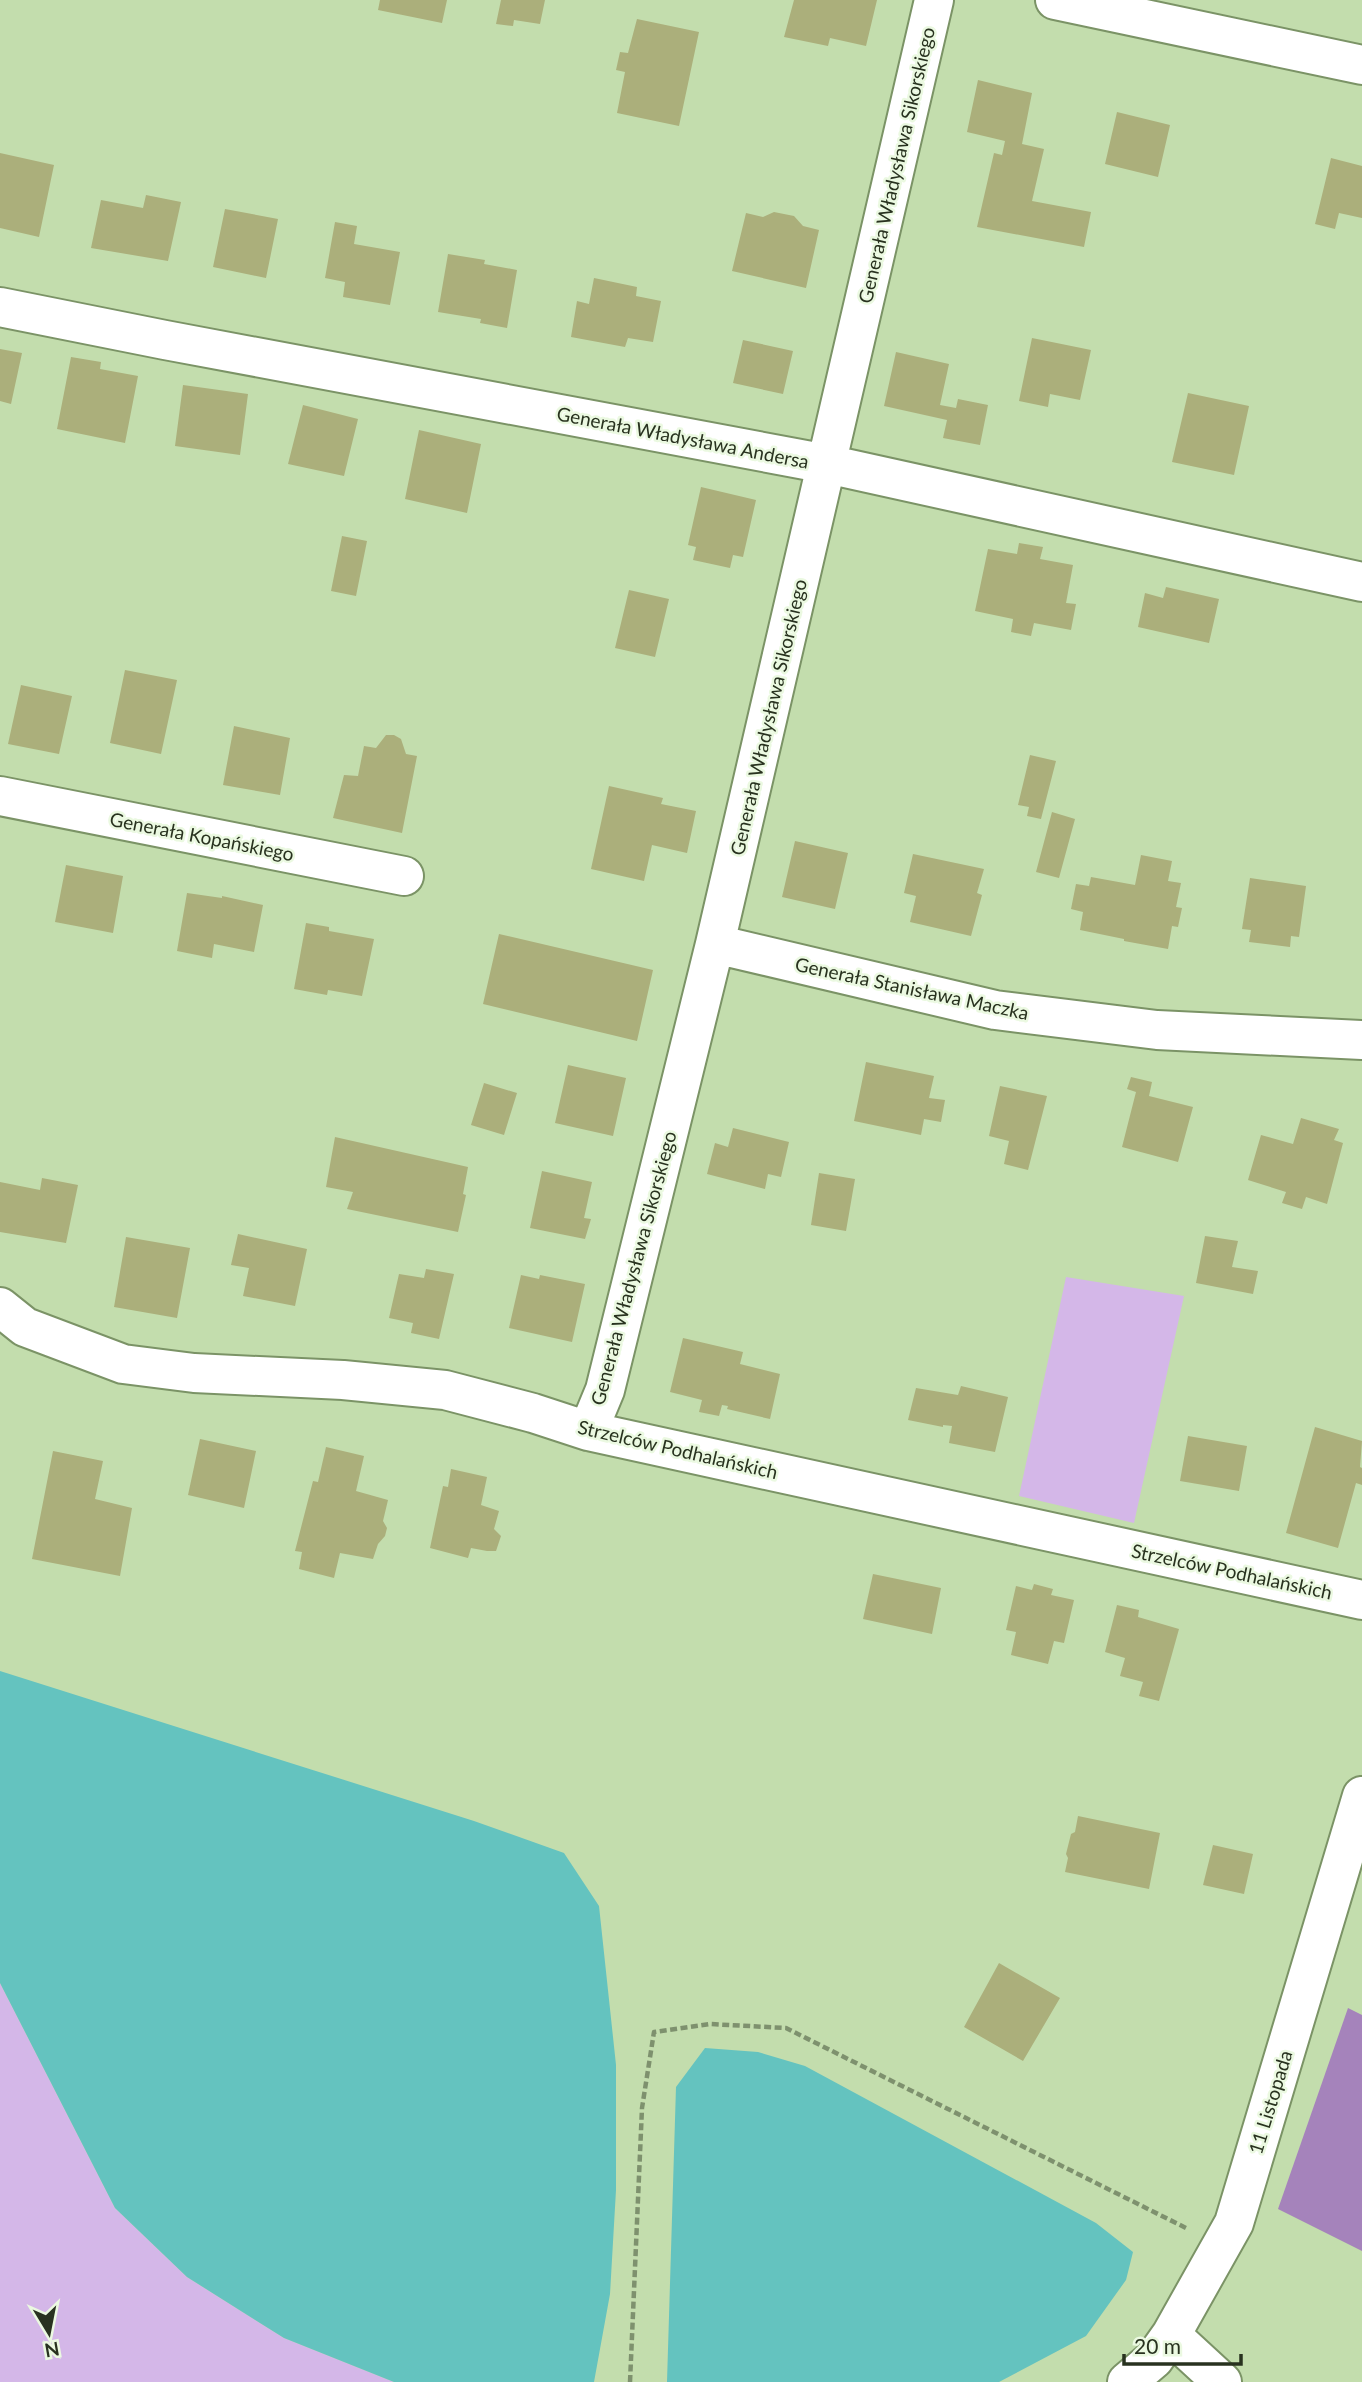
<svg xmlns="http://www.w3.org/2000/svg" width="1362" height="2382" viewBox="0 0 1362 2382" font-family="Lato,sans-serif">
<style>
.green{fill:#d4b7e8}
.forest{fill:#a583bb}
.water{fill:#64c3bf}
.building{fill:#abaf7b}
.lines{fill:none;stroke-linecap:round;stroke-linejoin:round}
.minor-casing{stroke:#7b9366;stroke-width:42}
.path{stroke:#7e916e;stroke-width:4.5;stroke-dasharray:7 3.5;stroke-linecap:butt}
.minor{stroke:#fff;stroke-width:38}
.labels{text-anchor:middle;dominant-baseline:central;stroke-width:5;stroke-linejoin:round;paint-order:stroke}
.street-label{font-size:19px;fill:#28321f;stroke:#ebf9e1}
</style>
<rect width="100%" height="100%" fill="#c3ddad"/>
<path class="green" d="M1066,1277L1184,1296L1134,1523L1019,1496Z
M0,1983L115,2208L187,2277L284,2338L394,2382H0Z"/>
<path class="forest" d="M1348,2008L1362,2015V2251L1278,2209Z"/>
<path class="water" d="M0,1671L474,1821L564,1853L599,1906L616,2065V2190L610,2294L594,2382H394L284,2338L187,2277L115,2208L0,1983Z
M705,2048L758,2052L805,2066L1096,2223L1133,2252L1126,2280L1086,2336L999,2382H667L676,2087Z"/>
<path class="building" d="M380,0H447L442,23L378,10Z
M501,0H545L540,24L514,20L513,26L496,24Z
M794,0H877L866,46L830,38L828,46L784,37Z
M637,19L699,32L679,126L617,113L625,72L616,70L620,52L628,53Z
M978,80L1032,93L1022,144L1044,149L1032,201L1091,212L1084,247L977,227L994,153L1002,155L1005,141L967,132Z
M1117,112L1170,125L1158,177L1105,164Z
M0,153L54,165L39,237L0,228Z
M1331,158L1362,166V218L1339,213L1335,229L1315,224Z
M146,195L181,202L168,261L91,248L101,200L143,208Z
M225,209L278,219L266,278L213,267Z
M774,212L794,216L803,226L819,230L806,288L732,271L746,213L763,217Z
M335,222L357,226L354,244L400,252L390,305L343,297L345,282L325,278Z
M448,254L485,260L484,264L517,270L507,328L480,323L481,319L438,312Z
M594,278L637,287L636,296L661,301L653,342L628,338L625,347L571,337L577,301L589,304Z
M1032,338L1091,350L1080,400L1050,394L1048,407L1019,401Z
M743,340L793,351L783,394L733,383Z
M0,349L22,353L11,404L0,401Z
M896,352L949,364L940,405L956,408L958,399L988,405L980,445L943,438L947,420L884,406Z
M71,357L101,362L100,369L138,376L125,443L57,429Z
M183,385L248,394L240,455L175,446Z
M1188,393L1249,406L1234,475L1172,462Z
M303,405L358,419L344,476L288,464Z
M419,430L481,444L467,513L405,499Z
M701,487L756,500L743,557L733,555L730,568L693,560L696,547L688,545Z
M342,536L367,541L356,596L331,591Z
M1019,543L1043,547L1040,559L1073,565L1066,603L1076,604L1071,630L1034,623L1031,636L1011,632L1013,619L975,611L988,549L1017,554Z
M1166,587L1219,599L1209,643L1138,627L1145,593L1163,598Z
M629,590L669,599L655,657L615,648Z
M125,670L177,680L161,754L110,743Z
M21,685L72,696L59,754L8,744Z
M234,726L290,738L280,795L223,785Z
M386,735H394L401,739L406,754L417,756L402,833L333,818L344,775L358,776L364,746L376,748Z
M1030,755L1056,761L1041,819L1027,816L1029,807L1018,805Z
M609,786L663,798L661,804L696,811L687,853L652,845L644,881L591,869Z
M1052,812L1075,819L1059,878L1036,872Z
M795,841L848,853L835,909L782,897Z
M913,854L984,869L977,893L982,895L971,936L910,922L916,896L904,893Z
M1141,855L1172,861L1168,881L1181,883L1176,907L1182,908L1178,927L1172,926L1168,949L1124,941V939L1080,930L1083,912L1071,909L1076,884L1089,886L1091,877L1135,885Z
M66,865L123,876L113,933L55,922Z
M1250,878L1306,886L1299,937L1291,936L1290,947L1249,942L1251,930L1242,929Z
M187,893L222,898V896L263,905L254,952L214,944L212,958L177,951Z
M306,923L329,927V931L374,939L362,996L328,990L327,995L294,989Z
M499,934L653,970L637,1041L483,1004Z
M866,1062L934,1076L929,1098L945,1100L941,1122L924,1119L921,1135L854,1121Z
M568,1065L626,1078L613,1136L555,1123Z
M1131,1077L1152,1082L1149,1096L1193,1107L1178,1162L1122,1147L1136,1092L1127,1089Z
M484,1083L517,1093L504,1135L471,1125Z
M1000,1086L1047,1096L1028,1170L1004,1164L1009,1141L989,1136Z
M1301,1118L1339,1129L1334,1140L1343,1143L1327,1204L1306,1197L1302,1209L1282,1203L1286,1192L1248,1180L1261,1135L1293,1144Z
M733,1128L789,1142L781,1177L768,1174L765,1189L707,1174L715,1143L728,1147Z
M335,1137L468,1167L463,1194L466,1195L458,1232L347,1209L353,1192L326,1187Z
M542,1171L592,1182L584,1218L591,1219L585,1239L530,1228Z
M819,1173L855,1179L846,1231L811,1225Z
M42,1178L78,1185L66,1243L0,1232V1182L40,1190Z
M238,1234L307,1249L295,1306L243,1296L249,1268L231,1265Z
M1205,1236L1238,1241L1232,1267L1258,1271L1253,1294L1196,1283Z
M126,1237L190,1248L177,1318L114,1307Z
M426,1269L454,1274L439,1339L411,1333L413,1323L389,1318L399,1274L424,1278Z
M521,1275L539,1279L540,1275L585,1284L572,1342L509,1328Z
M683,1338L743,1352L740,1364L780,1374L770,1419L727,1409L728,1406L722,1405L719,1416L699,1412L702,1400L670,1392Z
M961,1386L1008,1397L995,1452L949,1443L952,1426L943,1425V1427L908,1420L916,1388L958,1395Z
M1315,1427L1362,1441L1360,1467L1362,1468V1485L1356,1483L1338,1548L1286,1533Z
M1188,1436L1247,1446L1239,1491L1180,1481Z
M200,1439L256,1451L244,1508L188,1495Z
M326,1447L364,1456L356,1491L388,1500L383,1521L387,1528L385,1536L378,1544L373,1559L340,1553L334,1578L299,1569L302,1552L295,1551L313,1481L318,1482Z
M53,1451L103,1461L95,1499L132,1508L120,1576L32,1559Z
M451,1469L487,1477L481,1505L499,1511L494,1529L501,1536L496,1551H487L471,1548L468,1558L430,1548L443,1486L448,1487Z
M873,1574L941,1588L932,1634L863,1619Z
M1034,1584L1053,1589L1051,1595L1074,1600L1064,1643L1054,1641L1048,1664L1011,1655L1016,1632L1006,1630L1016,1586L1032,1590Z
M1117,1605L1139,1610L1138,1617L1179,1629L1159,1701L1139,1696L1143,1682L1120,1676L1125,1658L1105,1652Z
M1078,1816L1160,1833L1149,1889L1065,1872L1068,1858L1066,1854L1071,1834L1075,1832Z
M1213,1845L1253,1854L1244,1894L1203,1885Z
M999,1963L1060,1998L1023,2061L964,2027Z"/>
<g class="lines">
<g class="minor-casing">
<path id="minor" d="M1055,0L1362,65
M0,307L165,340L827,464L1362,582
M0,796L404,876
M715,944L995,1010L1157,1030L1362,1040
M0,1307L25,1327L123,1364L194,1373L343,1380L445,1390L533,1413L588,1431L1362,1600
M588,1431L605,1390L715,944L934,0
M1171,2335L1222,2382
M1127,2382L1154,2359L1171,2335L1234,2223L1362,1796"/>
</g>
<path class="path" d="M630,2382L642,2108L654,2032L710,2024L786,2028L1186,2228"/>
<use href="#minor" class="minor"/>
</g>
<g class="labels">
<g class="street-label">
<text transform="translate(896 165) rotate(-77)">Generała Władysława Sikorskiego</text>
<text transform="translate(683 437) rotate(11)">Generała Władysława Andersa</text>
<text transform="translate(768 717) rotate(-77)">Generała Władysława Sikorskiego</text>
<text transform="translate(202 836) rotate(11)">Generała Kopańskiego</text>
<text transform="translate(912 988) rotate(12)">Generała Stanisława Maczka</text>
<text transform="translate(633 1268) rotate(-75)">Generała Władysława Sikorskiego</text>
<text transform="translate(678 1449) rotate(13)">Strzelców Podhalańskich</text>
<text transform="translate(1232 1571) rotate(12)">Strzelców Podhalańskich</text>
<text transform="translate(1270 2102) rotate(-73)">11 Listopada</text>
</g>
</g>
<g transform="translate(49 2333) rotate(170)" stroke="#ebf9e1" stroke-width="5" paint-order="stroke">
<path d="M0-5L12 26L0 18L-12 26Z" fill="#28321f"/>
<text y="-10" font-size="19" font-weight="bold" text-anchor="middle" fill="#28321f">N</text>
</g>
<path d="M1124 2354v10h117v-10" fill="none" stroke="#28321f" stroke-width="3.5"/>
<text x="1134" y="2354" font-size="21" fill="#28321f" stroke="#ebf9e1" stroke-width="5" paint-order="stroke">20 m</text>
</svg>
